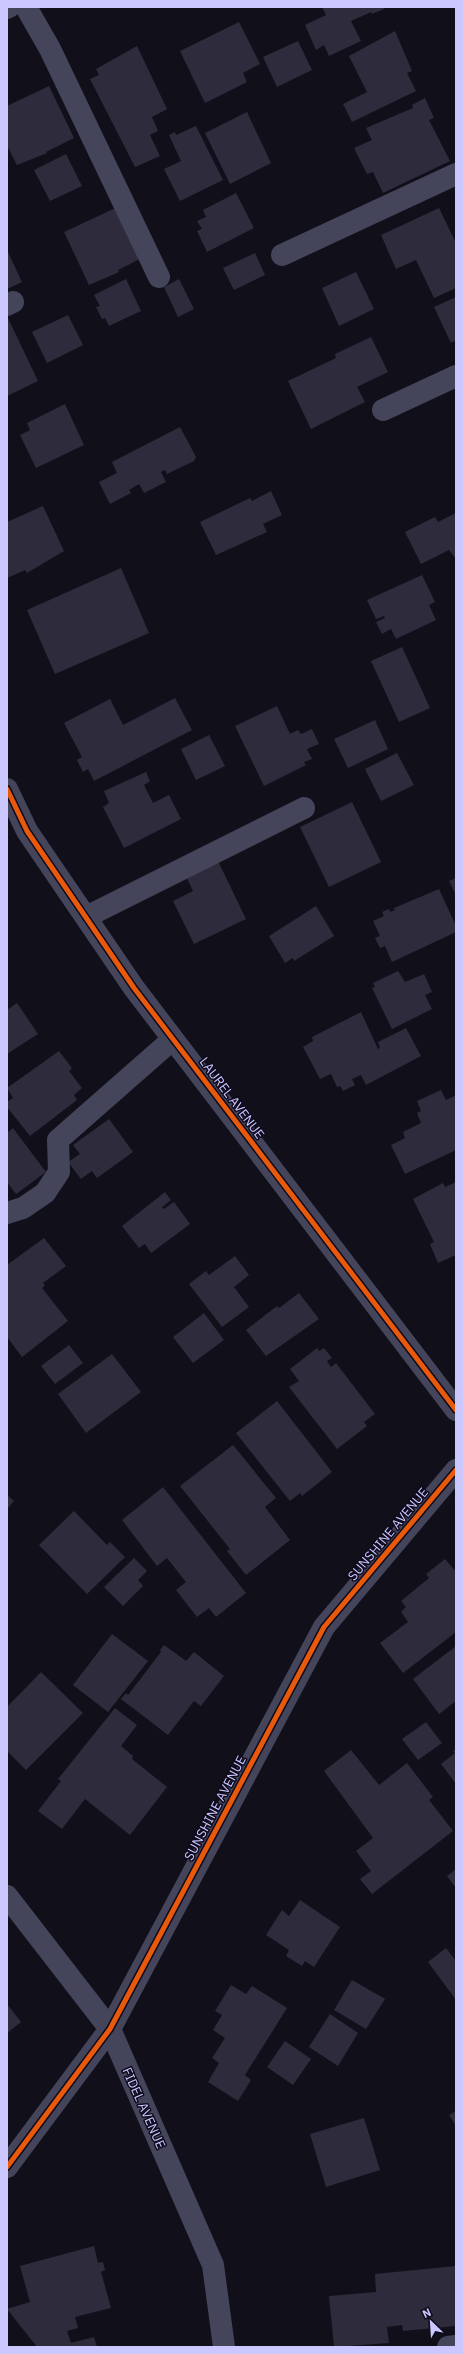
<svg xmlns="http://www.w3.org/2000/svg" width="463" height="2354" viewBox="0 0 463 2354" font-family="'IBM Plex Sans',sans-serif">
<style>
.building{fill:#2e2c3c}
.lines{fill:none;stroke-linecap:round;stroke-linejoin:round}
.minor{stroke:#44445a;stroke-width:22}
.cycleway-casing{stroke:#0e0b1d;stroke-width:8}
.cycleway{stroke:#e8590c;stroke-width:5}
.labels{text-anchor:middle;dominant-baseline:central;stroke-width:3;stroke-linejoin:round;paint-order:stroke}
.street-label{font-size:13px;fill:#cbc7ff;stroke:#0e0b1d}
</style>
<rect width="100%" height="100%" fill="#110f19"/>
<path class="building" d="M322,7H383L384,9L372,14L371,12L351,21L361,41L329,56L324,45L316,50L305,25L326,15Z
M239,22L260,64L243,73L247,82L205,103L180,51Z
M395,31L412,71L407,73L416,91L352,122L343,104L367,92L349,56Z
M298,41L312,70L277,87L263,57Z
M137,46L167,109L152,117L158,131L150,135L160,156L135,167L90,79L99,75L96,69Z
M49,86L74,138L46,152L47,153L17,165L7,146V106Z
M425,98L434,118L429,120L450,161L383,193L373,172L367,174L354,148L372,140L366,128L413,108L412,105Z
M247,112L271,163L230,184L205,133Z
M196,126L223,180L180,201L164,169L181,161L169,135L175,132L176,135Z
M66,154L82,186L50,201L34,170Z
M236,193L254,228L207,252L197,231L202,229L197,221L206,217L203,210Z
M122,205L146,256L118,270L119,272L89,285L64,232Z
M439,208L456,243V288L434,298L416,260L396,269L381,235Z
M7,250L22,282L7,289Z
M255,253L265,275L234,290L223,268Z
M356,272L374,309L339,326L322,288Z
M126,279L141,311L109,326L105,318L102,319L96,307L100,306L94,295Z
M179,279L194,309L178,317L164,287Z
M456,297V340L451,343L434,307Z
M68,315L83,345L47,363L32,332Z
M7,316L38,381L7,396Z
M371,337L388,372L357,387L365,402L311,429L288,381L336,358L335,354Z
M65,404L84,445L36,468L20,435L30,430L27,423Z
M180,427L196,457L194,461L167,474L165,470L161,472L166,482L144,493L139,484L129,490L131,493L110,504L99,482L117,473L112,462Z
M271,491L282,515L263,524L267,532L216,555L200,522L250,498L252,501Z
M43,506L64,551L27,573L25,570L7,578V522Z
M456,513V559L449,550L421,564L405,532L435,517L438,522Z
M121,568L149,633L55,674L27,610Z
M422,575L435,602L429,605L436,620L396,639L391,629L382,634L376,622L385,618L384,616L376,619L367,600Z
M402,647L430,708L399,722L371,661Z
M175,698L192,730L94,781L88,769L83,772L77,760L82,757L64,723L110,699L123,725Z
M277,706L290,734L298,730L301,734L312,729L319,744L307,749L312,759L304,762L306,765L264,786L235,726Z
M375,720L388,749L348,768L334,739Z
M209,735L225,766L196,780L181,749Z
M397,753L414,785L381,801L365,769Z
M146,772L150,781L144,785L153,803L169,795L181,819L124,848L103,807L109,803L104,791Z
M352,802L381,862L329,887L300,827Z
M217,859L246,919L194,944L173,901L193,891L185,874Z
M456,878V895L449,881Z
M439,889L456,926V932L392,962L385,946L380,948L375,938L380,936L373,921L384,916L382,912L389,909L390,912L395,910L394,908Z
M316,906L334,936L294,961L293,958L285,963L269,936Z
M398,971L405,982L424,974L432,992L425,995L432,1009L392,1029L372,988L375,987L373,983Z
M17,1003L38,1034L7,1054V1010Z
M361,1012L378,1049L380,1048L378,1042L406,1028L421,1056L366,1085L361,1075L352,1079L355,1085L343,1091L340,1086L337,1087L331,1074L320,1079L303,1047L313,1041L312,1037Z
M59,1051L72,1068L69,1071L82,1088L74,1095L77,1100L30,1136L7,1107V1102L13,1098L7,1088Z
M441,1090L446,1100L456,1095V1150L405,1174L391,1145L405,1138L403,1132L421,1123L417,1113L421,1111L417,1101Z
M109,1119L133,1152L97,1178L92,1171L81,1179L68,1162L80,1154L73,1145Z
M13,1128L46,1172L16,1194L7,1182V1133Z
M456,1182V1255L438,1263L430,1244L434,1242L413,1199L443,1183L445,1187Z
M165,1192L171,1200L162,1207L164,1209L174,1202L190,1224L151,1253L145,1244L139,1248L122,1226Z
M44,1238L66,1266L43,1283L45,1285L42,1288L68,1321L22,1357L7,1337V1265Z
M235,1256L249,1275L234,1287L249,1307L222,1327L189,1284L206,1271L209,1275Z
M299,1293L319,1319L266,1356L246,1330L277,1306L279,1308Z
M204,1313L224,1340L193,1363L173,1337Z
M69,1345L83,1363L55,1384L41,1366Z
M317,1348L319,1351L324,1348L332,1358L327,1361L331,1367L336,1363L375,1414L364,1422L367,1426L337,1449L289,1387L299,1381L290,1369Z
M112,1354L141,1392L86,1433L58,1394Z
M277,1401L332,1472L302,1496L300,1493L290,1501L236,1433Z
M233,1445L276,1498L265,1507L290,1540L246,1575L227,1551L230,1549L180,1486Z
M163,1487L246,1593L216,1617L209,1608L197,1617L176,1590L186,1582L167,1558L157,1566L122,1520Z
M7,1495L14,1501L7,1509Z
M74,1511L107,1545L110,1542L125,1557L87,1594L39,1545Z
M134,1558L147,1571L138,1580L143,1586L123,1606L104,1587Z
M445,1559L456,1572V1632L403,1673L380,1643L408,1622L401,1612L406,1607L401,1601L429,1578L426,1574Z
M112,1634L148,1661L108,1712L73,1685Z
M164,1645L186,1661L194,1652L224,1676L201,1706L194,1701L168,1735L121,1699L126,1693L128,1695L161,1652L160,1650Z
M456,1646V1701L439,1714L413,1679Z
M41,1672L83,1713L26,1770L7,1751V1707Z
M115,1708L137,1725L121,1746L133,1756L132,1759L167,1787L130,1835L85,1799L62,1829L38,1811L61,1781L58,1779Z
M426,1722L442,1743L418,1760L402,1739Z
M456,1749V1784L441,1764L455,1753L453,1751Z
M351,1750L379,1785L407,1763L433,1797L429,1800L453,1831L372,1894L360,1879L371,1871L356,1851L373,1838L324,1771Z
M456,1869V1888L447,1876Z
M300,1900L340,1927L314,1967L305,1961L302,1966L286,1956L289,1950L266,1935L282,1910L289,1916Z
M446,1948L456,1961V2000L428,1962Z
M352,1980L385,1999L366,2029L334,2010Z
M231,1985L246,1994L252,1986L287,2008L245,2075L251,2080L238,2101L208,2082L219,2063L212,2058L225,2038L213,2030L222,2015L215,2011Z
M7,2004L21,2022L7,2033Z
M330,2014L358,2033L338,2066L309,2047Z
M285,2041L311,2059L293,2085L267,2067Z
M456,2111V2126L449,2115Z
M364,2118L380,2170L326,2187L310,2134Z
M94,2246L98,2263L103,2262L105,2270L101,2272L111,2308L75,2317L78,2328L67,2331L71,2343L94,2337L97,2347H37L7,2309L30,2302L20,2266Z
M456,2266V2326L403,2331L402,2325L387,2327L389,2343L334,2347L329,2296L376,2292L375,2274Z"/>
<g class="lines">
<path class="minor" d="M26,7L50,49L159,277
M7,8L9,7
M282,255L456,174
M7,305L13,302
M383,410L456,376
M7,789L27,831L134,988L456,1410
M86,917L304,808
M7,1213L23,1208L45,1193L59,1172L58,1140L173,1039
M7,1896L110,2029L213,2265L224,2347
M7,2167L110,2029L324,1627L456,1470
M448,2347L456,2346"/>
<g class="cycleway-casing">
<path id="cycleway" d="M7,789L27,831L134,988L456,1410
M7,2167L110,2029L324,1627L456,1470"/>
</g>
<use href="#cycleway" class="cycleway"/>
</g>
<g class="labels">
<g class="street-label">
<text transform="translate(232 1098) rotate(53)">LAUREL AVENUE</text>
<text transform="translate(388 1534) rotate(-50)">SUNSHINE AVENUE</text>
<text transform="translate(215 1808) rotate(-62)">SUNSHINE AVENUE</text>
<text transform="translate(144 2108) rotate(66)">FIDEL AVENUE</text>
</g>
</g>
<rect width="463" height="2354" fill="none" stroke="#cbc7ff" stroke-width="16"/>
<g transform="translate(431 2322) rotate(335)" stroke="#0e0b1d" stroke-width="3" paint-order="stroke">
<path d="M0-3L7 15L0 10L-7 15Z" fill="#cbc7ff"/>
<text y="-6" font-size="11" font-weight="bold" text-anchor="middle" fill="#cbc7ff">N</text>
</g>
</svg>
